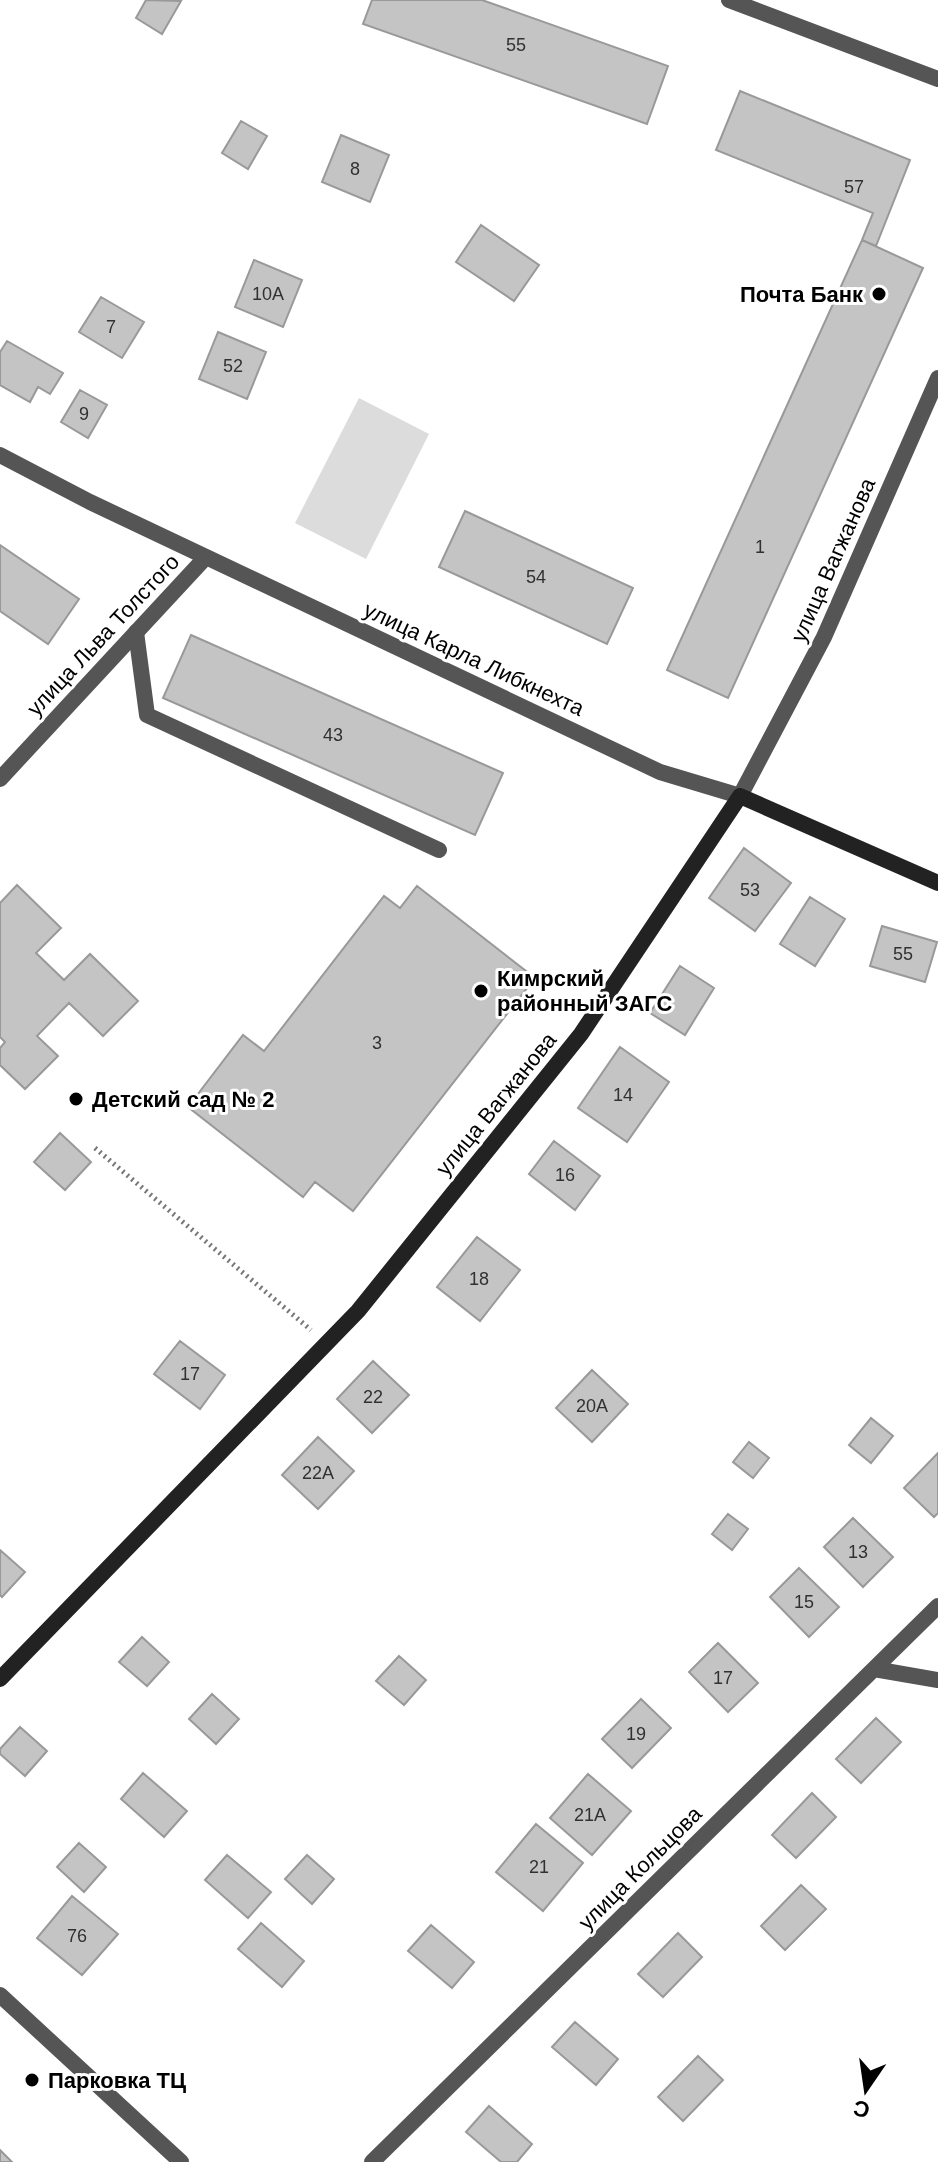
<svg xmlns="http://www.w3.org/2000/svg" width="938" height="2162" viewBox="0 0 938 2162" font-family="Helvetica,sans-serif">
<style>
.green{fill:#dcdcdc}
.building{fill:#c4c4c4;stroke:#999;stroke-width:2}
.lines{fill:none;stroke-linecap:round;stroke-linejoin:round}
.path{stroke:#777;stroke-width:5;stroke-dasharray:2 4;stroke-linecap:butt}
.lane{stroke:#555;stroke-width:16}
.street{stroke:#555;stroke-width:16}
.secondary{stroke:#222;stroke-width:16}
.poi-dot{fill:#000;stroke:#fff;stroke-width:3}
.labels{text-anchor:middle;dominant-baseline:central;stroke-width:6;stroke-linejoin:round;paint-order:stroke}
.number-label{font-size:18px;fill:#313131}
.poi-label{font-size:22px;font-weight:bold;fill:#000;stroke:#fff;text-anchor:start}
.street-label{font-size:22px;fill:#000;stroke:#fff}
</style>
<rect width="100%" height="100%" fill="#fff"/>
<path class="green" d="M359,398L429,434L366,559L295,523Z"/>
<path class="building" d="M146,0L181,1L162,34L136,18Z
M372,0H482L668,66L647,124L363,24Z
M740,91L910,160L876,246L862,240L873,213L716,150Z
M241,121L267,136L248,169L222,153Z
M341,135L389,155L370,202L322,182Z
M481,225L539,265L514,301L456,262Z
M862,240L923,268L728,698L667,670Z
M254,260L302,280L283,327L235,307Z
M101,297L144,322L122,358L79,332Z
M218,332L266,352L247,399L199,379Z
M7,341L63,373L50,394L38,387L30,402L0,385V352Z
M80,390L107,405L88,438L61,422Z
M465,511L633,588L607,644L439,567Z
M0,545L79,599L48,644L0,611Z
M191,635L503,773L475,835L163,698Z
M744,848L791,883L755,931L709,898Z
M17,885L61,928L36,953L64,980L90,954L138,1001L103,1036L69,1003L37,1036L58,1056L25,1089L0,1065V1048L5,1042L0,1037V903Z
M417,886L535,978L353,1211L315,1182L303,1197L188,1107L243,1035L264,1051L384,896L400,908Z
M810,897L845,919L815,966L780,944Z
M882,926L937,942L925,982L870,966Z
M680,966L714,988L685,1035L650,1013Z
M620,1047L669,1082L627,1142L578,1108Z
M60,1133L91,1162L65,1190L34,1162Z
M554,1141L600,1176L575,1210L529,1174Z
M477,1237L520,1270L480,1321L437,1287Z
M180,1341L225,1375L200,1409L154,1374Z
M373,1361L409,1395L372,1433L337,1399Z
M592,1370L628,1404L592,1442L556,1408Z
M871,1418L893,1436L871,1463L849,1445Z
M318,1437L354,1471L318,1509L282,1475Z
M749,1442L769,1458L753,1478L733,1462Z
M938,1453V1513L934,1517L904,1488Z
M728,1514L748,1529L732,1550L712,1534Z
M853,1518L893,1557L863,1587L824,1547Z
M0,1550L25,1572L2,1597L0,1595Z
M799,1568L839,1607L809,1637L770,1597Z
M142,1637L169,1662L147,1686L119,1662Z
M718,1643L758,1683L728,1712L689,1672Z
M399,1656L426,1680L404,1705L376,1681Z
M212,1694L239,1719L216,1744L189,1719Z
M641,1699L671,1728L632,1768L602,1739Z
M876,1718L901,1742L861,1783L836,1759Z
M20,1727L47,1751L25,1776L0,1754V1749Z
M143,1773L187,1811L164,1837L121,1799Z
M588,1774L631,1811L592,1855L550,1818Z
M812,1793L836,1817L796,1858L772,1835Z
M536,1824L583,1863L543,1911L496,1872Z
M79,1843L106,1867L84,1892L57,1867Z
M227,1855L271,1892L248,1918L205,1880Z
M307,1855L334,1879L312,1904L285,1879Z
M801,1885L826,1909L785,1950L761,1926Z
M72,1896L118,1934L82,1975L37,1938Z
M261,1923L304,1961L282,1987L238,1949Z
M431,1925L474,1962L452,1988L408,1951Z
M678,1933L702,1957L663,1997L638,1974Z
M575,2022L618,2059L596,2085L552,2047Z
M698,2056L723,2080L683,2121L658,2097Z
M489,2106L532,2144L517,2162H501L466,2132Z
M0,2150L12,2162H0Z"/>
<g class="lines">
<path class="path" d="M95,1148L311,1330"/>
<path class="lane" d="M136,632L147,715L439,850"/>
<path class="street" d="M729,0L938,79
M0,455L90,502L660,772L740,796L824,637L938,378
M0,779L206,557
M874,1669L938,1680
M0,1995L181,2162
M372,2162L938,1606"/>
<path class="secondary" d="M0,1679L358,1311L581,1034L740,796L938,883"/>
</g>
<g class="poi-dot">
<circle cx="879" cy="294" r="8"/>
<circle cx="481" cy="991" r="8"/>
<circle cx="76" cy="1099" r="8"/>
<circle cx="32" cy="2080" r="8"/>
</g>
<g class="labels">
<g class="number-label">
<text x="516" y="45">55</text>
<text x="355" y="169">8</text>
<text x="854" y="187">57</text>
<text x="268" y="294">10А</text>
<text x="111" y="327">7</text>
<text x="233" y="366">52</text>
<text x="84" y="414">9</text>
<text x="760" y="547">1</text>
<text x="536" y="577">54</text>
<text x="333" y="735">43</text>
<text x="750" y="890">53</text>
<text x="903" y="954">55</text>
<text x="377" y="1043">3</text>
<text x="623" y="1095">14</text>
<text x="565" y="1175">16</text>
<text x="479" y="1279">18</text>
<text x="190" y="1374">17</text>
<text x="373" y="1397">22</text>
<text x="592" y="1406">20А</text>
<text x="318" y="1473">22А</text>
<text x="858" y="1552">13</text>
<text x="804" y="1602">15</text>
<text x="723" y="1678">17</text>
<text x="636" y="1734">19</text>
<text x="590" y="1815">21А</text>
<text x="539" y="1867">21</text>
<text x="77" y="1936">76</text>
</g>
<g class="poi-label">
<text x="863" y="294" text-anchor="end">Почта Банк</text>
<text x="497" y="978">Кимрский<tspan x="497" dy="25">районный ЗАГС</tspan></text>
<text x="92" y="1099">Детский сад № 2</text>
<text x="48" y="2080">Парковка ТЦ</text>
</g>
<g class="street-label">
<text transform="translate(833 560) rotate(-66)">улица Вагжанова</text>
<text transform="translate(103 635) rotate(-47)">улица Льва Толстого</text>
<text transform="translate(474 659) rotate(25)">улица Карла Либкнехта</text>
<text transform="translate(496 1104) rotate(-51)">улица Вагжанова</text>
<text transform="translate(640 1868) rotate(-45)">улица Кольцова</text>
</g>
</g>
<g transform="translate(866 2090) rotate(193)" stroke="#ffffff" stroke-width="6" paint-order="stroke">
<path d="M0-6L14 30L0 20L-14 30Z" fill="#000000"/>
<text y="-12" font-size="22" font-weight="bold" text-anchor="middle" fill="#000000">С</text>
</g>
</svg>
